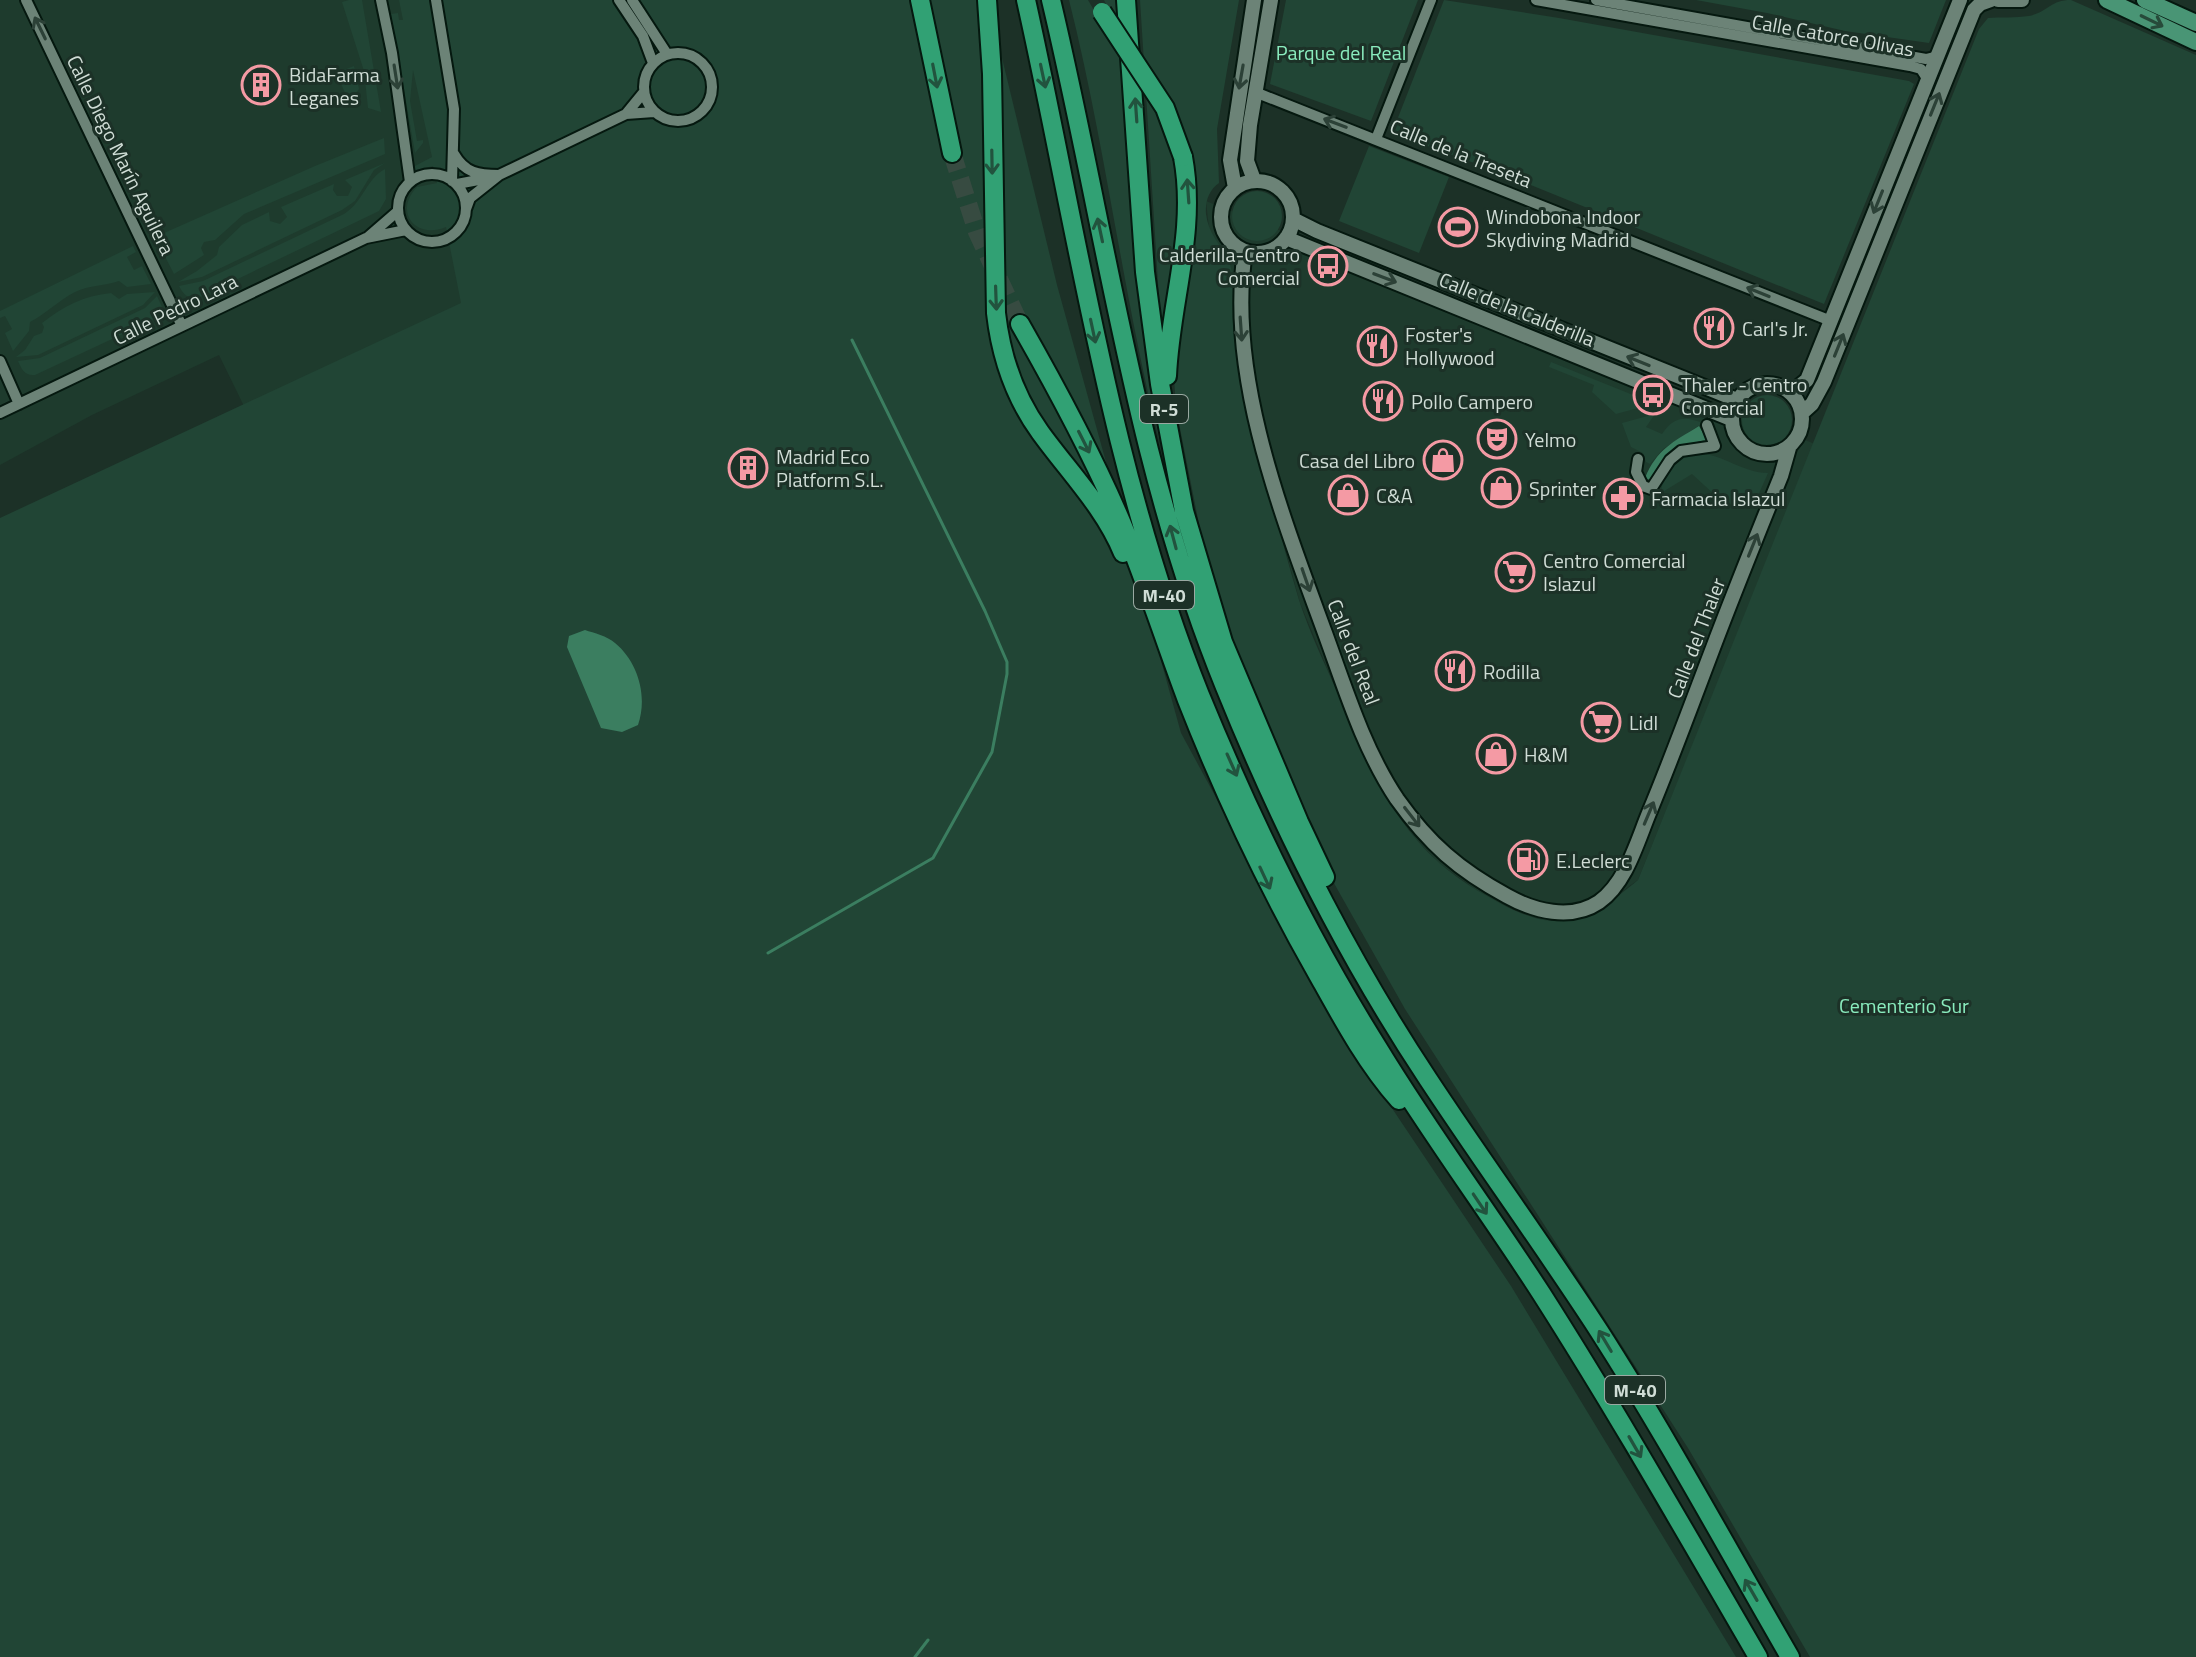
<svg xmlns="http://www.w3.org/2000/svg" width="2196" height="1657" viewBox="0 0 2196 1657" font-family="'Titillium Web',sans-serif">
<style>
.built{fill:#1e3b2d}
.green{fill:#214535}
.water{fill:#3b7e60}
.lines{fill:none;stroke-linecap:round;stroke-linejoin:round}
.stream{stroke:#3b7e60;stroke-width:3}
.highway-tunnel{stroke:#374b41;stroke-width:18;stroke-dasharray:18 9;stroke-linecap:butt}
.street-casing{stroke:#05180f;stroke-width:14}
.secondary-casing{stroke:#05180f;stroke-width:18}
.primary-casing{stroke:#05180f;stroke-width:20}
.highway-casing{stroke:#05180f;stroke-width:22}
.street{stroke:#6c8377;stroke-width:10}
.secondary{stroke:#6c8377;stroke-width:14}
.primary{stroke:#499575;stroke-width:16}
.highway{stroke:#31a174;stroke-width:18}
.highway-bridge-casing{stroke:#05180f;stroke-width:22;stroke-linecap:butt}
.highway-bridge{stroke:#31a174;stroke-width:18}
.oneway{stroke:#274a3a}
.oneway2{stroke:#2c4137}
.oneway3{stroke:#22533e}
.labels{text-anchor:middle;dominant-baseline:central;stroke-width:6;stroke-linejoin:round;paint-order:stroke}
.shield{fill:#1c3127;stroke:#9aa9a2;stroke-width:2}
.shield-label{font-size:18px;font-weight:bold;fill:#d0ddd6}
.street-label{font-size:20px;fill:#d0ddd6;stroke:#1c3127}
.park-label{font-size:20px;fill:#8aecbe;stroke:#1c3127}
.poi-label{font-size:20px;fill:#d0ddd6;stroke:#1c3127;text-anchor:start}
</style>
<rect width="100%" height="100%" fill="#1c3127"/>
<path class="built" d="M0,0H794L537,1007L219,355L92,415L0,465Z
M1206,201L1815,444L1638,880L1585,917L1559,923L1548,922L1500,904L1475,889L1439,863L1416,839L1386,798L1359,744L1300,603L1262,464L1239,367L1232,320L1229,259L1217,246L1209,229Z"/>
<path class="green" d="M349,0H362L381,112L368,108L364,71L342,2Z
M399,0H988L1057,285L1181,733L1351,1047L1511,1286L1736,1657H0V518L461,303L446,227C416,240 393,212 417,187L437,183L433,166L415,170V166L432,157L413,70L410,101L417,141L423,140V143L415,153L391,14L398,13L399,20H403Z
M1069,0H1088L1098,17L1108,8L1104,0H1119L1141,316L1160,443C1123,297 1106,147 1069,0Z
M1140,0H1239L1217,129L1219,183C1209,190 1205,201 1206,214C1209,239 1227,249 1231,268C1235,286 1231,305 1233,323C1235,351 1242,379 1248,406C1264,471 1280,536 1299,600C1310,634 1327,668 1341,701C1361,749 1382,799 1416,839C1435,862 1460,881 1487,896C1554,935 1580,928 1638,880L1979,29L1988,18C2001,17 2016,18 2029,16C2048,12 2050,0 2071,0L2196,55V1657H1810L1688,1448L1405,1009L1335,885L1303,819L1228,639L1200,529L1176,408L1174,378L1184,208L1162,345Z
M1286,0H1418L1371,121L1270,84Z
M1444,0L1559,18L1909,81L1914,84L1824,304L1496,171L1392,133Z
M1696,0H1946L1929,43L1845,31L1767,13Z
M354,66L359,89L356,93L347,97L336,73Z
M384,138L385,154L244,214L215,240L204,242L201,248L204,255L174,274L155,237L315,166Z
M1369,146L1449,177L1419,253L1339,221Z
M385,163L374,170L355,201L342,210L202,277L178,282L197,271L217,255L219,247L242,225L269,212L270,221L280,224L287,217L281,207L334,184L333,190L337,196H348L352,187L345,180Z
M385,169L386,199L379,211L196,299C187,298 183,294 179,286L203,281L344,214C364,201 366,179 385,169Z
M1232 216a25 25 0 1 1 50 0a25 25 0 1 1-50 0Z
M133,246L136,252L127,257L134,270L142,266L151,284L127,287L119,281C106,286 89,285 75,292C59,300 46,314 30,322L29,331L13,351L5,333L12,329L5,316L0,318V311Z
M155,292L143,305L38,355L16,357L25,350L34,336L42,333L44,327L42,323C64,306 83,296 111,293L119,299L127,294Z
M157,296L162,307L155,319L35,375C25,376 22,370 18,361L40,358L145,308Z
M1551,362L1653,403V404L1616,414L1592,392L1594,385L1549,367Z
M1742 420a25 25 0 1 1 50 0a25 25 0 1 1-50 0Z
M1655,414L1646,427L1662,434C1674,416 1685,416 1703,423L1663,449L1650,464L1646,462L1643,453L1631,447L1622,423Z
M1697,453C1723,454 1743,473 1768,473L1757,498L1747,495L1741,508L1729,504L1728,507L1692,474L1661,493C1664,469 1674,458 1697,453Z"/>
<path class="water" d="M1699,426L1707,440C1676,446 1665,451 1652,481L1645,478C1657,449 1673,442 1699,426Z
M585,630C594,633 607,636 615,643C638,662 648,696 638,725L622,732L601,728L567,647L569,636Z"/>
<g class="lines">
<path class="stream" d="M768,953L933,858L992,752L1007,674V662L985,611L852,340
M915,1657L928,1640"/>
<path class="highway-tunnel" d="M952,153L977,232L1020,324"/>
<g class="street-casing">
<path id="street" d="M26,0L182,326
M381,0L392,53L410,182
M436,0L454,109L452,181
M619,0L643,36L653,63
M632,0L667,54
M1536,0L1910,66L1921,69L1928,80
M1596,0L1926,59L1938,56
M644 87a34 34 0 1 1 68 0a34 34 0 1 1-68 0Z
M1255,92L1831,321
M626,114L644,92
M1376,139L1431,0
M454,154C465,173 478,175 499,175
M398 208a34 34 0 1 1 68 0a34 34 0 1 1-68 0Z
M457,184L489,178
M466,209L470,198L499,175L626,114L654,112
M368,237L398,211
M0,361L19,404
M0,413L366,238L406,230
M1638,459L1636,472L1643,486L1651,489L1670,460L1681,451L1715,446L1707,425"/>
</g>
<g class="secondary-casing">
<path id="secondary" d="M1998,0H2022
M1254,180L1247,161L1250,125L1271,0
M1221 217a36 36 0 1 1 72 0a36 36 0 1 1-72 0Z
M1235,188L1230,160L1254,0
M1293,219L1317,231L1737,400
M1286,238L1731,419
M1245,252C1226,375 1283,518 1325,633C1345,688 1364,750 1397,799C1429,844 1459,870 1507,896C1534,911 1571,921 1599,902C1626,883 1637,842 1649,813C1674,753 1696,692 1719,632C1739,580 1760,528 1781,476L1789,448
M1732 419a35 35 0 1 1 70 0a35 35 0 1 1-70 0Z
M1791,393L1807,380L1960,0
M1802,413L1812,404L1824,382L1974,10L1980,4L1991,0"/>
</g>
<g class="primary-casing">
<path id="primary" d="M2107,0L2196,42
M2145,0L2196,23"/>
</g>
<g class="highway-casing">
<path id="highway" d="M920,0L952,153
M987,0L992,74L996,313C1001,357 1014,396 1040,432C1068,471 1105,508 1123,553
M1026,0C1078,233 1110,472 1200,695C1250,817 1308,937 1378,1048C1429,1132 1488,1211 1541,1293C1617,1412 1687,1535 1758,1657
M1051,0C1106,230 1135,467 1225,687C1280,823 1347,957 1428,1079C1484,1164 1544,1246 1599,1331C1667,1437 1727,1548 1790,1657
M1126,0L1145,272L1160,384L1184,511L1223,642L1299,822L1325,877
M1020,324C1057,389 1093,455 1122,524C1146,581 1165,642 1187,700C1224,794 1267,885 1317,973C1341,1016 1366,1063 1399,1100
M1167,376C1170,302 1197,232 1183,157"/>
</g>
<use href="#street" class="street"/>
<use href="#secondary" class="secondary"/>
<use href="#primary" class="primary"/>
<use href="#highway" class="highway"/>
<g class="highway-bridge-casing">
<path id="highway-bridge" d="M1102,12L1165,108L1183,157"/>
</g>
<use href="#highway-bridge" class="highway-bridge"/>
</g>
<defs><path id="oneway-shaft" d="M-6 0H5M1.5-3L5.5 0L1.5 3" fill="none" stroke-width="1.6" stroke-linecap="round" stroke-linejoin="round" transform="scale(2)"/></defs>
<use class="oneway" href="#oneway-shaft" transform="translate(2152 21) rotate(26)"/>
<g class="oneway2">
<use href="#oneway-shaft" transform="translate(40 28) rotate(-116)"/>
<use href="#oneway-shaft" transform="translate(396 77) rotate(81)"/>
<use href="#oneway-shaft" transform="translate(1241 77) rotate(100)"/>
<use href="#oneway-shaft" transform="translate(1935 104) rotate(-68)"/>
<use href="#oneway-shaft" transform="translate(1335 123) rotate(-159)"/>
<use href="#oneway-shaft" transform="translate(1878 202) rotate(112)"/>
<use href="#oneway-shaft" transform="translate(1385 278) rotate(21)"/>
<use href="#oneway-shaft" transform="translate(1758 292) rotate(-158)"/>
<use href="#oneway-shaft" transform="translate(1241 329) rotate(86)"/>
<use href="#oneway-shaft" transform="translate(1839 345) rotate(-68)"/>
<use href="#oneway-shaft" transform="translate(1638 361) rotate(-158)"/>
<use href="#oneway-shaft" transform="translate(1753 545) rotate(-68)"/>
<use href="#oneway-shaft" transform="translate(1306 580) rotate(71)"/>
<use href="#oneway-shaft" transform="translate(1649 813) rotate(-67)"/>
<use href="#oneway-shaft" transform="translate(1412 817) rotate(52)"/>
</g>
<g class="oneway3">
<use href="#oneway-shaft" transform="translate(935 76) rotate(79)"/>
<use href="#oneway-shaft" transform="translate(1043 76) rotate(78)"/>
<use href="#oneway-shaft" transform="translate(1136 110) rotate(-94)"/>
<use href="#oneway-shaft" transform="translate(992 162) rotate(89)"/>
<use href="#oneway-shaft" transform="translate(1188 191) rotate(-94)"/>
<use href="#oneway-shaft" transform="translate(1100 230) rotate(-102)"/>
<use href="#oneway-shaft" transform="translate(996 298) rotate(88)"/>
<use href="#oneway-shaft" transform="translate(1093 331) rotate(78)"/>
<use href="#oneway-shaft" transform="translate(1084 442) rotate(63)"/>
<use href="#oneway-shaft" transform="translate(1173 537) rotate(-105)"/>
<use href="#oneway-shaft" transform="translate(1232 765) rotate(66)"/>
<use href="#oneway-shaft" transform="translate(1265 878) rotate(65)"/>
<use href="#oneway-shaft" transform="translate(1480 1204) rotate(56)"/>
<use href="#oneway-shaft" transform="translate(1605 1341) rotate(-121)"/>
<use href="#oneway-shaft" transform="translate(1635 1447) rotate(60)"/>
<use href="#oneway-shaft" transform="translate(1751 1590) rotate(-120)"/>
</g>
<defs>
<g id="building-ring" transform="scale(2)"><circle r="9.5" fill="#1c3127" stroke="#f49aa4" stroke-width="1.5"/><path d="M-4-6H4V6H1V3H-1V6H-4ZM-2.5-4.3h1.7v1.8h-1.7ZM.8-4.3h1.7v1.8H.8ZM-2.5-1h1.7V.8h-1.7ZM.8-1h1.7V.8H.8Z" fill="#f49aa4"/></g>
<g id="stadium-ring" transform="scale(2)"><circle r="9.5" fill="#1c3127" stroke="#f49aa4" stroke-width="1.5"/><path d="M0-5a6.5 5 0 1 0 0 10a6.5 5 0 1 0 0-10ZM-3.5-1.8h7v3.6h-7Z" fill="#f49aa4"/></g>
<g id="bus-ring" transform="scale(2)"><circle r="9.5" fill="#1c3127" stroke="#f49aa4" stroke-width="1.5"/><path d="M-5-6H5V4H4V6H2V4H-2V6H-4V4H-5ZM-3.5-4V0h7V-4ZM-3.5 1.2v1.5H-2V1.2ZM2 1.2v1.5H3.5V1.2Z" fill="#f49aa4"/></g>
<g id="restaurant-ring" transform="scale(2)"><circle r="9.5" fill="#1c3127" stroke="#f49aa4" stroke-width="1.5"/><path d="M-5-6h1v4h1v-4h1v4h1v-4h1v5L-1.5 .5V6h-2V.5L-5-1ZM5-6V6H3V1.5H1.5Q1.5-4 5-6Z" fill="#f49aa4"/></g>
<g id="theatre-ring" transform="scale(2)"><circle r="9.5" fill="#1c3127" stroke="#f49aa4" stroke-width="1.5"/><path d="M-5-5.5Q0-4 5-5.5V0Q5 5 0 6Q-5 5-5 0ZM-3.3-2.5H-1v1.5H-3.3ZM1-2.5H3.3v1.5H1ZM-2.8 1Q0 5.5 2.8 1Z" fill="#f49aa4"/></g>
<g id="shop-ring" transform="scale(2)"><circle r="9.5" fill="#1c3127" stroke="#f49aa4" stroke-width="1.5"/><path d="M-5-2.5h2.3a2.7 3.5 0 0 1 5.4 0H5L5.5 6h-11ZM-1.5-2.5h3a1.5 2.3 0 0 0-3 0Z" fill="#f49aa4"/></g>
<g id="pharmacy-ring" transform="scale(2)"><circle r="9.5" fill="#1c3127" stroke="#f49aa4" stroke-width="1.5"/><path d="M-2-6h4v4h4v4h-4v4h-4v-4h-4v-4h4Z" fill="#f49aa4"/></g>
<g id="supermarket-ring" transform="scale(2)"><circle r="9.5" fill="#1c3127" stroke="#f49aa4" stroke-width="1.5"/><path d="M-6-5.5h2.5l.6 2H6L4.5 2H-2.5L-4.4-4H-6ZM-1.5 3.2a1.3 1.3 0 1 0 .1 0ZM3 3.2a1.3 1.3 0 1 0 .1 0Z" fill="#f49aa4"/></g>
<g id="fuel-ring" transform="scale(2)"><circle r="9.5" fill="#1c3127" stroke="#f49aa4" stroke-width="1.5"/><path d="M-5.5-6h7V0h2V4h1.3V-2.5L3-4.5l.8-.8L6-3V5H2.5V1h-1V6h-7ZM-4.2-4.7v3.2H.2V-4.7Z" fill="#f49aa4"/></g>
</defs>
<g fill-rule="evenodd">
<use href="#building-ring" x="261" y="85"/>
<use href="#stadium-ring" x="1458" y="227"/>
<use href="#bus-ring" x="1328" y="266"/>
<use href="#restaurant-ring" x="1714" y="328"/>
<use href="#restaurant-ring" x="1377" y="346"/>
<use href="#bus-ring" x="1653" y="395"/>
<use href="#restaurant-ring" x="1383" y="401"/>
<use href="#theatre-ring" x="1497" y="439"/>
<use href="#shop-ring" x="1443" y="460"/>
<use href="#building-ring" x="748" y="468"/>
<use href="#shop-ring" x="1501" y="488"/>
<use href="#shop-ring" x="1348" y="495"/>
<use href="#pharmacy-ring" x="1623" y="498"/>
<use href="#supermarket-ring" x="1515" y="572"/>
<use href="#restaurant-ring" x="1455" y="671"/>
<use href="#supermarket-ring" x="1601" y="722"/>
<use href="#shop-ring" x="1496" y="754"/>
<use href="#fuel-ring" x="1528" y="860"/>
</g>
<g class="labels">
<g class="shield">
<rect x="1140" y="395" width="48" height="28" rx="6"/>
<rect x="1134" y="581" width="60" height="28" rx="6"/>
<rect x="1605" y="1376" width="60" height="28" rx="6"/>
</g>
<g class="shield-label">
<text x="1164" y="409">R-5</text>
<text x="1164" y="595">M-40</text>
<text x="1635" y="1390">M-40</text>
</g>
<g class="street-label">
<text transform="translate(1833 35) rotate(10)">Calle Catorce Olivas</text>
<text transform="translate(1461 153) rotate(22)">Calle de la Treseta</text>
<text transform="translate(121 155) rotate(64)">Calle Diego Marín Aguilera</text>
<text transform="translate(175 309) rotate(-26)">Calle Pedro Lara</text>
<text transform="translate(1517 309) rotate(22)">Calle de la Calderilla</text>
<text transform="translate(1696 638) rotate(-69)">Calle del Thaler</text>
<text transform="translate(1354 652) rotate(69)">Calle del Real</text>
</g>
<g class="park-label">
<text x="1341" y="52">Parque del Real</text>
<text x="1904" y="1005">Cementerio Sur</text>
</g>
<g class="poi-label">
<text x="289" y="74">BidaFarma<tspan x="289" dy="23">Leganes</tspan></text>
<text x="1486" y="216">Windobona Indoor<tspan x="1486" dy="23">Skydiving Madrid</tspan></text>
<text x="1300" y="254" text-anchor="end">Calderilla-Centro<tspan x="1300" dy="23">Comercial</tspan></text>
<text x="1742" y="328">Carl's Jr.</text>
<text x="1405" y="334">Foster's<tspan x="1405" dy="23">Hollywood</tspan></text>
<text x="1681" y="384">Thaler - Centro<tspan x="1681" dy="23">Comercial</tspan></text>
<text x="1411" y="401">Pollo Campero</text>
<text x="1525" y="439">Yelmo</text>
<text x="776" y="456">Madrid Eco<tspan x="776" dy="23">Platform S.L.</tspan></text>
<text x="1415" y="460" text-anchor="end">Casa del Libro</text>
<text x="1529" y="488">Sprinter</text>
<text x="1376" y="495">C&amp;A</text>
<text x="1651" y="498">Farmacia Islazul</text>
<text x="1543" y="560">Centro Comercial<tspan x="1543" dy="23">Islazul</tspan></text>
<text x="1483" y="671">Rodilla</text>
<text x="1629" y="722">Lidl</text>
<text x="1524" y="754">H&amp;M</text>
<text x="1556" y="860">E.Leclerc</text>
</g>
</g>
</svg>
